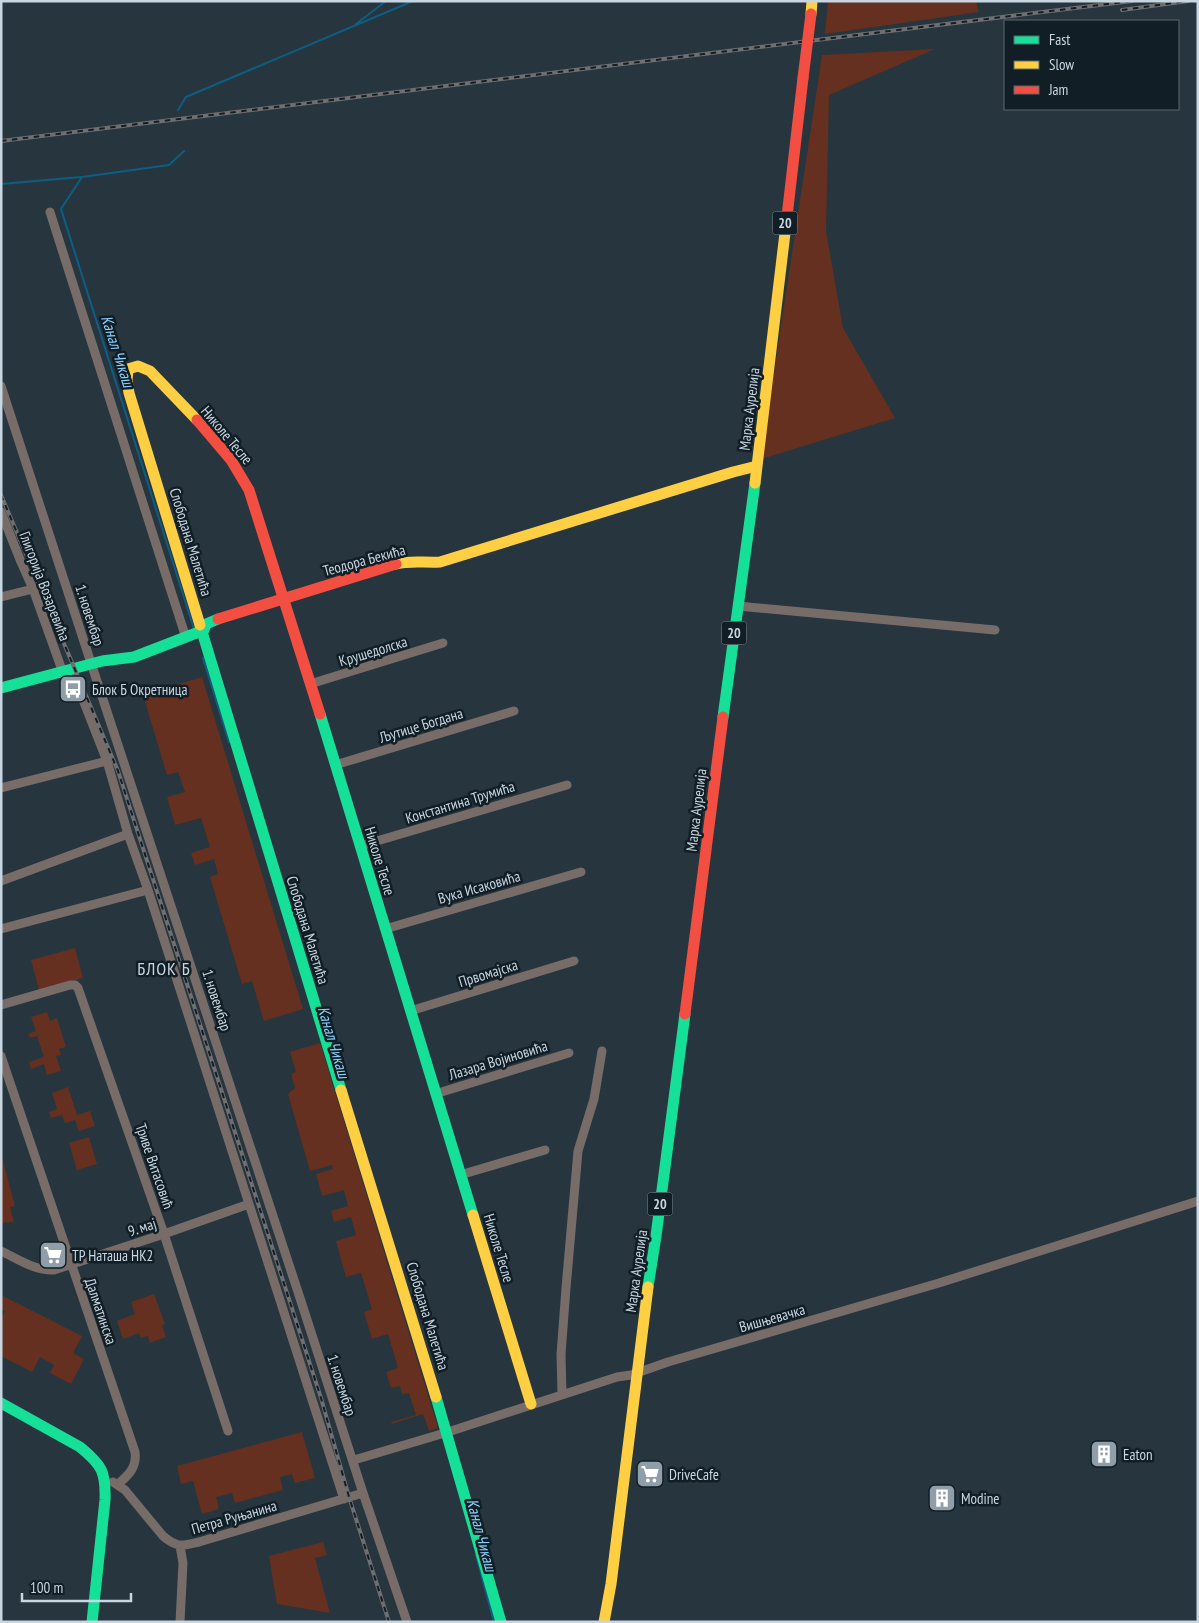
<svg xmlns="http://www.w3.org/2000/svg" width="1199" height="1623" viewBox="0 0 1199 1623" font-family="'PT Sans Narrow',sans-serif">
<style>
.green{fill:#65301f}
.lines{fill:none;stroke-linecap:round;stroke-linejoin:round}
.stream{stroke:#0d5e84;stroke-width:2}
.street{stroke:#776c68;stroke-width:9}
.fast{stroke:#16e098;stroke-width:11}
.slow{stroke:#ffcf43;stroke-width:11}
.jam{stroke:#f24e42;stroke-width:11}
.rail-casing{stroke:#6f6f71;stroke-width:4}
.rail{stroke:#121e25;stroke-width:2;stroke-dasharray:5.5;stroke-linecap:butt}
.jam-bridge{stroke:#f24e42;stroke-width:11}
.labels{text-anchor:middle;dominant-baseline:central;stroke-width:5;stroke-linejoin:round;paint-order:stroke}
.shield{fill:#121e25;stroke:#919fa9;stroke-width:1}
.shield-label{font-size:14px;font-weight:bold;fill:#c7d6e1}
.street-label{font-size:15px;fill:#c7d6e1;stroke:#121e25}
.poi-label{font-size:15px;fill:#c7d6e1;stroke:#121e25;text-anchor:start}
.water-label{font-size:16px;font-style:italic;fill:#8bcffb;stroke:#121e25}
.quarter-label{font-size:18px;letter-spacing:1px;fill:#c7d6e1;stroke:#121e25}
</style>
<rect width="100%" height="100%" fill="#27353e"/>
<path class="green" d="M828,1H976L979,12L825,34Z
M935,49L829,95L826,231L843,328L895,418L761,459L822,55Z
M202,677L303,1009L264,1021L252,981L242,984L210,877L218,874L214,859L195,865L191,853L210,847L201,818L175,825L167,797L185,792L178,772L167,775L143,695Z
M75,948L83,978L39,990L31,960Z
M47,1012L50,1021L57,1018L66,1047L59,1049L61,1055L56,1056L61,1071L47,1075L44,1064L31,1069L29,1062L44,1057L37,1036L30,1038L28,1034L36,1031L31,1017Z
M320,1043L438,1428L429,1431L423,1414L392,1424L391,1422L416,1415L409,1393L402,1394L400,1386L391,1388L386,1372L398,1368L388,1334L372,1339L364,1312L372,1309L361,1273L346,1277L336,1241L356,1235L351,1217L334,1222L331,1211L348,1206L344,1190L322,1196L316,1174L333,1169L332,1165L310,1171L288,1094L295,1088L291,1074L296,1072L290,1052Z
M68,1087L77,1115L90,1111L95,1126L79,1131L75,1120L65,1123L62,1115L51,1118L49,1112L57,1109L52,1093Z
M89,1137L97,1164L77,1170L69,1143Z
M2,1157L15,1206L10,1207L14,1222L1,1223Z
M154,1294L165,1324L162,1325L166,1337L150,1343L148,1336L141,1338L139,1333L123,1339L117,1321L135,1314L131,1302Z
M3,1296L82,1336L73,1353L84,1359L71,1384L50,1373L54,1365L40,1357L32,1372L1,1356V1319L5,1311L1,1309V1300Z
M302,1432L315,1478L295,1483L292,1474L280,1477L283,1490L235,1503L232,1493L216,1497L219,1509L202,1514L193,1481L181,1484L177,1466Z
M323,1542L327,1555L315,1558L330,1613L277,1604L269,1556Z"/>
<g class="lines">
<path class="stream" d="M356,24L386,1
M178,110L186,97L413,1
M184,151L169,165L82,177L61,209L194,629
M1,184L81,177
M203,658L229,742
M476,1555L494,1622"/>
<path class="street" d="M50,212L186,638
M1,386L91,663L299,1295L363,1493L407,1622
M1,512L21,562L33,589L62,670
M1,597L33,589
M738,606L995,630
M71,669L107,761L128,834L148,890L344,1499
M310,684L443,643
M335,765L514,711
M1,788L107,761
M360,846L567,785
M1,881L128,834
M1,929L148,890
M385,929L581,872
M1,1005L70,985H75L78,988L164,1234L228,1431
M410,1011L574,961
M1,1056L135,1452C137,1467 129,1475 118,1484
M435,1094L569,1053
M460,1175L545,1150
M1,1251C18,1259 35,1271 54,1270L164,1234L249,1204
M562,1394L561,1354L566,1288L578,1151L594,1099L602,1051
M354,1460L448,1432L617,1377L631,1375L668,1362L939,1283L1198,1201
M113,1482L125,1490L163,1536C177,1548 182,1546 199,1542L363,1493
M180,1622L183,1563L180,1546"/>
<path class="fast" d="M200,625L341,1090
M1,688L102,661L134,657L204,630L206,624L218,619
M320,714L473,1215
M723,717L755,483
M648,1287L656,1236L685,1014
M436,1397L501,1622
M1,1403L80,1447C102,1465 106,1472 105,1500L92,1622"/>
<path class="slow" d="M811,14L812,1
M197,420L150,371L138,366L128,369L127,380L129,393L200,625
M755,483L786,225
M396,564C411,560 425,563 440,562L733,472L757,466
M341,1090L436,1397
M473,1215L531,1404
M604,1622L611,1584L648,1287"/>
<path class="jam" d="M786,225L803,78
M197,420L231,460L249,490L320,714
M218,619L396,564
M685,1014L723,717"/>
<g class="rail-casing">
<path id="rail" d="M1122,10L1188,1
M1,141L1132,1
M1,495L118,771L321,1398L349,1497L389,1622"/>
</g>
<use href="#rail" class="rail"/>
<path class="jam-bridge" d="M803,78L811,14"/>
</g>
<defs>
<g id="bus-square" transform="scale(1.4375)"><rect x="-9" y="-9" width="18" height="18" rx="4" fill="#8f9ea8" stroke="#121e25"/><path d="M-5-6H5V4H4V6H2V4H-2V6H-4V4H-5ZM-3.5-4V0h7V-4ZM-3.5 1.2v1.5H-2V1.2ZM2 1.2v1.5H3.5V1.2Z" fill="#fff"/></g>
<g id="supermarket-square" transform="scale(1.4375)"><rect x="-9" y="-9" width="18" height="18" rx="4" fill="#8f9ea8" stroke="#121e25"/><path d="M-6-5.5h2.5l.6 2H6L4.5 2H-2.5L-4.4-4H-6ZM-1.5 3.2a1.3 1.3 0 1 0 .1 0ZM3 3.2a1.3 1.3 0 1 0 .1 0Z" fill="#fff"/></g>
<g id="building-square" transform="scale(1.4375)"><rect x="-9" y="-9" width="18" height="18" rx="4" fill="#8f9ea8" stroke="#121e25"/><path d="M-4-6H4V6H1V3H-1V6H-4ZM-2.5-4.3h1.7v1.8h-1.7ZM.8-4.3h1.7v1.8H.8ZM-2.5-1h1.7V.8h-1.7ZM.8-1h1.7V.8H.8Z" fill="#fff"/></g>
</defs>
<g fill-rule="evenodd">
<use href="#bus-square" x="73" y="689"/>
<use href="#supermarket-square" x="53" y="1255"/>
<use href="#building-square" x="1104" y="1454"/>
<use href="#supermarket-square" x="650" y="1474"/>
<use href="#building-square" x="942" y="1498"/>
</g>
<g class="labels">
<g class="shield">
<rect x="772.5" y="211.5" width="25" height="23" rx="4"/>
<rect x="721.5" y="621.5" width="25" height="23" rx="4"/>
<rect x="647.5" y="1192.5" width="25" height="23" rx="4"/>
</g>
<g class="shield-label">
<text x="785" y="223">20</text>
<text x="734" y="633">20</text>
<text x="660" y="1204">20</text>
</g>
<g class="street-label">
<text transform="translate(749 409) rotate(-83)">Марка Аурелија</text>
<text transform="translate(227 435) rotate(50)">Николе Тесле</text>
<text transform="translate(191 542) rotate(73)">Слободана Малетића</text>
<text transform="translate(364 560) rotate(-15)">Теодора Бекића</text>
<text transform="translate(45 586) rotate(69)">Глигорија Возаревића</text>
<text transform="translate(90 615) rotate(72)">1. новембар</text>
<text transform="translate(373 651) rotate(-17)">Крушедолска</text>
<text transform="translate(421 725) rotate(-17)">Љутице Богдана</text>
<text transform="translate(460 802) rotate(-17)">Константина Трумића</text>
<text transform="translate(696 810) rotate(-83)">Марка Аурелија</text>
<text transform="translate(380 861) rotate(73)">Николе Тесле</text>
<text transform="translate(479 887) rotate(-16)">Вука Исаковића</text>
<text transform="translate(308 930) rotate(73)">Слободана Малетића</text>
<text transform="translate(488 973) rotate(-17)">Првомајска</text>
<text transform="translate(217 1000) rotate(72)">1. новембар</text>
<text transform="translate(498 1060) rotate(-17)">Лазара Војиновића</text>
<text transform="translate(155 1166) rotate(71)">Триве Витасовић</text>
<text transform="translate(142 1227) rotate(-18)">9. мај</text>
<text transform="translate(499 1248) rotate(73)">Николе Тесле</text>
<text transform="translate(636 1271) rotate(-82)">Марка Аурелија</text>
<text transform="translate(101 1311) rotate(71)">Далматинска</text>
<text transform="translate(428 1316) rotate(73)">Слободана Малетића</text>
<text transform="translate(772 1318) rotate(-16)">Вишњевачка</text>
<text transform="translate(342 1385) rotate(72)">1. новембар</text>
<text transform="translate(234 1517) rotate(-16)">Петра Руњанина</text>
</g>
<g class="poi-label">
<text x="92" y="689">Блок Б Окретница</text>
<text x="72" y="1255">ТР Наташа НК2</text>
<text x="1123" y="1454">Eaton</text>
<text x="669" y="1474">DriveCafe</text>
<text x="961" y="1498">Modine</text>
</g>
<g class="water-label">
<text transform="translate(118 351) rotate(72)">Канал Чикаш</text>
<text transform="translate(334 1042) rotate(73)">Канал Чикаш</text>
<text transform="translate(482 1535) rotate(75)">Канал Чикаш</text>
</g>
<g class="quarter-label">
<text x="164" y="968">БЛОК Б</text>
</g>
</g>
<rect width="1199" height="1623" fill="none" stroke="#c7d6e1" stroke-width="5"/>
<rect x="1004" y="20" width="175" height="90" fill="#121e25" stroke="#5a6870"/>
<rect x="1014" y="36" width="25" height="8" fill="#16e098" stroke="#5a6870"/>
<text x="1049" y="45" font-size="15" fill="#c7d6e1">Fast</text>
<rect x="1014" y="61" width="25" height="8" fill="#ffcf43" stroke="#5a6870"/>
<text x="1049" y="70" font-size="15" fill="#c7d6e1">Slow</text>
<rect x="1014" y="86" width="25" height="8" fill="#f24e42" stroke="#5a6870"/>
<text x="1049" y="95" font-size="15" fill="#c7d6e1">Jam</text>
<path d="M22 1593v8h109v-8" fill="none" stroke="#c7d6e1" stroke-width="2.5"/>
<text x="30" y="1593" font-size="15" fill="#c7d6e1" stroke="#121e25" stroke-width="4" paint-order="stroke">100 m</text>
</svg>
